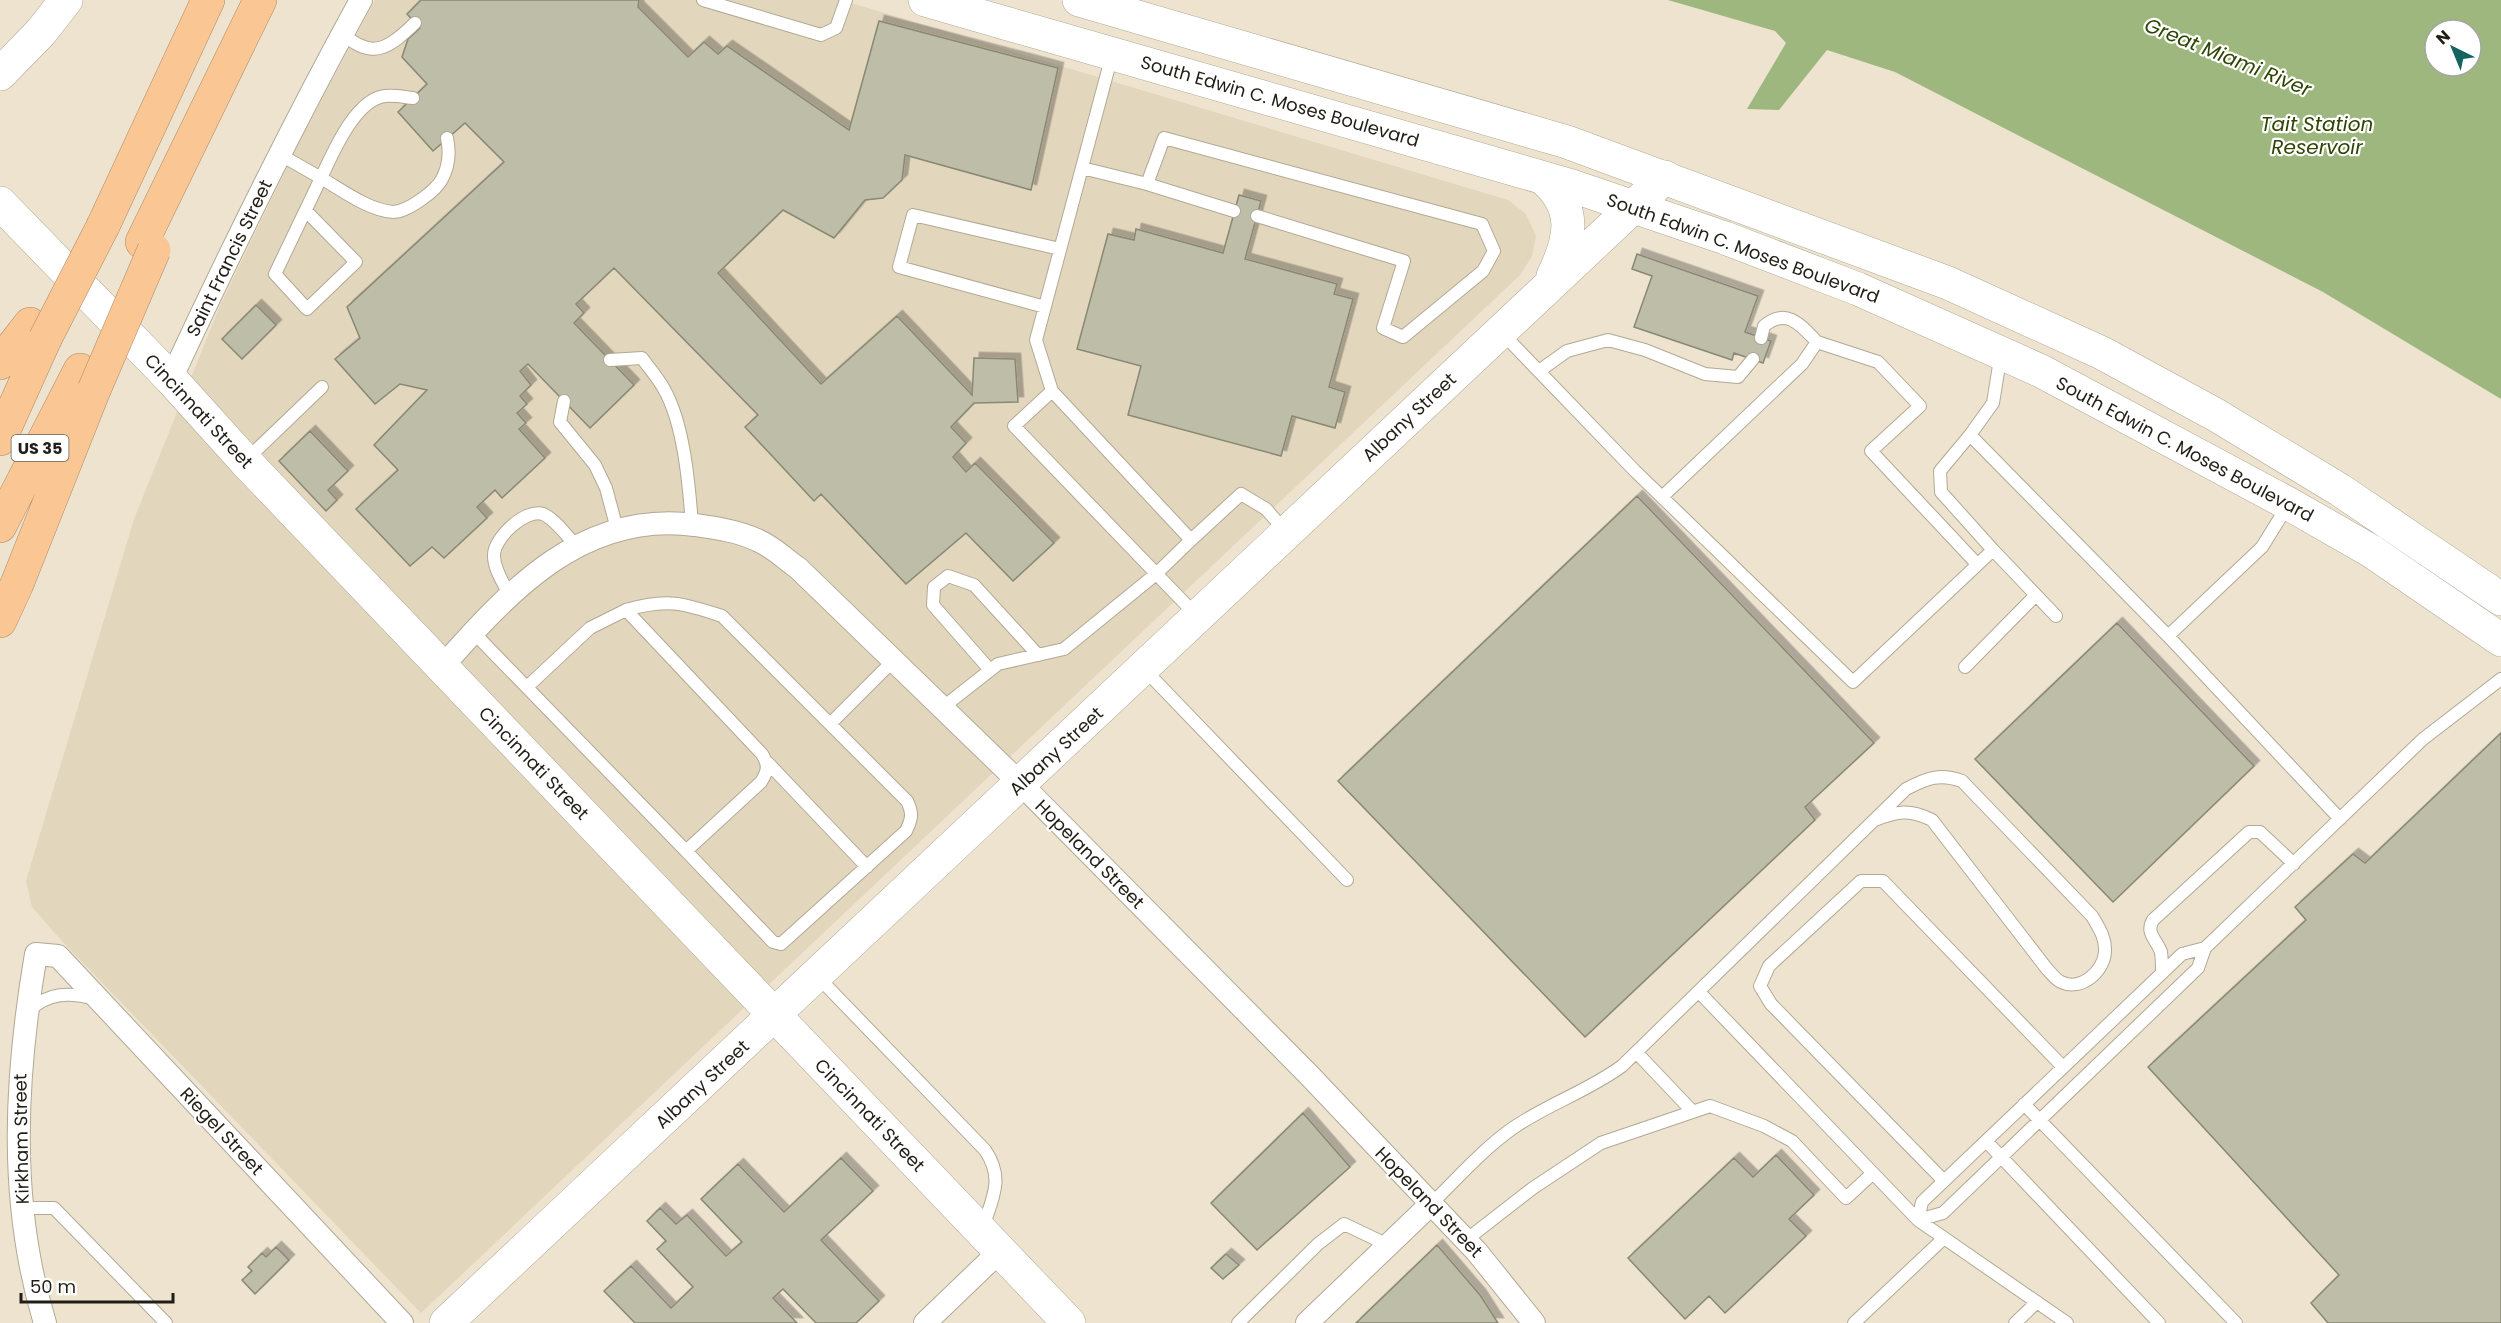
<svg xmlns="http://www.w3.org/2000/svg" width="2501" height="1323" viewBox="0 0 2501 1323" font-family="Poppins,sans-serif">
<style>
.built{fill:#e2d6bc}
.water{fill:#9eb77e;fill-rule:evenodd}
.building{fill:#bdbda8;stroke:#888874;stroke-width:1.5;filter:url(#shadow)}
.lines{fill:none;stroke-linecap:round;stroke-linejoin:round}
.lane-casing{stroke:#b1a995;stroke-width:14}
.street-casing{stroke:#b1a995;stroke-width:24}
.secondary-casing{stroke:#b1a995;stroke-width:34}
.highway-casing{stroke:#ae8b67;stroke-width:34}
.lane{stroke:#fff;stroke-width:12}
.street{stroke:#fff;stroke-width:22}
.secondary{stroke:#fff;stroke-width:33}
.highway{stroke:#fac693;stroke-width:33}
.highway-bridge-casing{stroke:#ae8b67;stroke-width:34;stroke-linecap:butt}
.highway-bridge{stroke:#fac693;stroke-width:33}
.labels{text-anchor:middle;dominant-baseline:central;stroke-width:4.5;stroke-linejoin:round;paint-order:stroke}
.shield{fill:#fff;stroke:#64625c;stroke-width:1.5}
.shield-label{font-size:16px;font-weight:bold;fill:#211e16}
.street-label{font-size:18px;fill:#211e16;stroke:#fff}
.water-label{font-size:20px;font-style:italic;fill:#2f4503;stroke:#fff}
</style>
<defs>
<filter id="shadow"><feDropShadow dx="5.5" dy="-5.5" stdDeviation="0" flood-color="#0004"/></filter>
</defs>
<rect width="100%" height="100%" fill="#ede3cf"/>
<path class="built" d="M375,0H841L1508,200L1526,214L1536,236L1532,256L1520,275L421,1313L61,940L32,907L26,881L134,519L219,308L300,140Z"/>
<path class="water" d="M1668,0H2501V399L2323,292L1895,72L1827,50L1779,110L1747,109L1786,43L1775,31ZM2435,30H2471V66H2435Z"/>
<path class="building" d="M421,0H639L638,7L688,57L704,42L718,54L727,46L849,130L879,21L1058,68L1031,190L905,155L902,180L883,198L865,200L834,238L783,210L718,273L821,384L897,316L972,395L974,358L1015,359L1018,402L974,403L951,427L966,443L953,457L966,472L975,463L1054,543L1013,581L966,533L906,584L821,494L814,501L745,427L758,415L614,268L576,304L584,313L574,323L634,385L590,428L528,364L520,371L531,385L520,396L527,404L517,413L526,423L519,429L545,458L502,498L495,490L477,507L487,518L444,558L432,547L410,566L356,509L398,470L374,445L427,390L400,384L375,404L335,359L360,338L347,307L504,162L465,123L433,151L398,112L427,84L402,57L408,39L420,28L407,14Z
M1239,195L1261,201L1245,259L1337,284L1334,294L1353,299L1329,387L1345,392L1335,428L1292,416L1281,456L1128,415L1141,366L1077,349L1108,234L1134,240L1136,229L1223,253Z
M1637,254L1758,296L1745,332L1771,341L1763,363L1734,353L1732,360L1634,327L1652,276L1632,269Z
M256,305L276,325L242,359L222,339Z
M310,431L348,471L328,490L337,500L326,511L279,461Z
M1637,496L1874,743L1805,807L1815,820L1585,1037L1338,781Z
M2117,623L2254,766L2113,902L1975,759Z
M2501,733V1323H2328L2311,1303L2339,1275L2148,1067L2306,920L2295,907L2353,854L2365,863Z
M1303,1113L1350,1167L1257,1250L1211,1203Z
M1776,1155L1814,1195L1789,1219L1806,1236L1725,1313L1709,1296L1685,1319L1628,1258L1734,1158L1753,1177Z
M841,1158L873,1191L821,1240L879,1301L856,1323H816L783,1289L773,1298L797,1323H635L604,1291L631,1266L671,1308L693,1287L657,1249L666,1241L647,1221L660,1208L676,1224L687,1215L726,1256L742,1242L701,1199L738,1164L784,1212Z
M1437,1245L1480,1295L1498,1323H1356Z
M276,1247L289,1260L255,1294L242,1280L252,1271L248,1267L262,1253L266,1257Z
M1226,1254L1239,1265L1223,1279L1211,1268Z"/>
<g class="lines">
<g class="lane-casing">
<path id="lane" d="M703,0L821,35L836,28L846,0
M343,34C373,61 390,47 415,23
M1112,55L1036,340L1052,391L1014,426L1197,616
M413,98C404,97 394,95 385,96C355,99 332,155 321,178C342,190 368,210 393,212C407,212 436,191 442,179C449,166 450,152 447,138
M279,154L321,178L275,274L307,309L356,262L306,211
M1082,168L1147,184L1164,138L1482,224L1494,251L1483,271L1403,337L1383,328L1404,261L1257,216
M1147,184L1234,211
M1045,307L899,267L913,215L1060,249
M1501,332L1635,471L1853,682L1993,550L1941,492L1940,471L1970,435
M1817,342L1878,362L1920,406L1871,451L1977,564
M2001,353L1993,403L1970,435L2168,636L2340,819
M610,360L642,358C649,368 658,378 664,389C684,424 689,484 692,525
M1539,371L1567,351L1608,340L1645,350L1705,374L1738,377L1753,359
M564,401L560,422L595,465L606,488L617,529
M246,460L322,387
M1662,497L1802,364L1817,342C1801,325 1786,307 1764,326L1761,338
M1191,540L1241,494L1266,509L1286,532
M1993,550L2056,616
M509,595C504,583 494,570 494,556C493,539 525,508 543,514C556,520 567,536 577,547
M626,610C667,598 683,603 722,616L907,801C913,813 912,819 906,831L781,944L773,942L686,851
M473,632L686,851L761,782C768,771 769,765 762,754L626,610L590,628L527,687
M2168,636L2262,547L2288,505
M1965,667L2036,595
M1144,669L1347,880
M990,670L933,605L934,587L948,576L974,585L1038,655
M942,708L998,664L1064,649L1156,574L1191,540L1052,391
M830,724L893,661
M768,763L867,867
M2162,973C2162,966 2162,959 2161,952C2157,940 2145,933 2153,920L2249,832H2260L2294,864
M817,976L985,1150C1005,1179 992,1199 982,1230
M1699,992L1918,1220L2067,1323
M29,1011C48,992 70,992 95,999
M1636,1052L1693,1112
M2024,1104L2236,1323
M1986,1141L2159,1323
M1944,1181L1771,1004L1760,986L1769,966L1861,881H1883L2063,1067
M1431,1204C1457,1179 1483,1149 1513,1128C1548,1104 1588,1091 1622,1066L1906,789C1927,778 1940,773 1962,781L2092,916C2099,928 2106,938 2105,952C2104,971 2081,992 2061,982C2056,980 2051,973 2047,969L1932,820C1910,809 1897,811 1875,820
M22,1208H54L166,1323
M1918,1220L1943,1213L2198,968L2205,948L2423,739L2501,679
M1918,1220L1922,1202L2182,954L2205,948
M1466,1240L1533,1188L1601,1143L1710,1106L1764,1126L1792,1141L1846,1198L1873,1173
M1238,1323L1318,1244L1344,1224L1388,1245
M1854,1323L1944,1238
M2015,1323L2037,1302"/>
</g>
<g class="street-casing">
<path id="street" d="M171,379C231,250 293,124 361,0
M442,667C510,590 583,510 695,525C716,528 738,531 757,540C772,546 785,559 798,568L1021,784L1308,1074L1477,1252L1534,1323
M45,1323C8,1202 15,1077 36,954L58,956L402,1323
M925,1323L1000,1251
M1307,1323L1431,1204"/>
</g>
<g class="secondary-casing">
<path id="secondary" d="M925,0L1572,186L1725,238L1858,289L2041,371L2289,504L2371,551L2501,640
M1079,0L1567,142L1948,283L2102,353L2216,415L2340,490L2501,599
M0,74L41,32L66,0
M1543,178C1578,208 1571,239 1553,276
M0,203L171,379L245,461L1069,1323
M446,1323L1665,177"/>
</g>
<g class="highway-casing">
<path id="highway" d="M103,226L208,0
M142,242L260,0
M0,363L30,324
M0,439L45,339
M0,526L80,370
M0,621L17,584L94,390"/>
</g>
<use href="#lane" class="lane"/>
<use href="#street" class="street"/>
<use href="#secondary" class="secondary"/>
<use href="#highway" class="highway"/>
<g class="highway-bridge-casing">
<path id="highway-bridge" d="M45,339L103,226
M94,390L154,250"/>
</g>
<use href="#highway-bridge" class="highway-bridge"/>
</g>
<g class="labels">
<rect class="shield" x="11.5" y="435" width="57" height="26" rx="4.5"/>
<g class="shield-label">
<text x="40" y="448">US 35</text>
</g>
<g class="street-label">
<text transform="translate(1280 101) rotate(16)">South Edwin C. Moses Boulevard</text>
<text transform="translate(1743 248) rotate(20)">South Edwin C. Moses Boulevard</text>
<text transform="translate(229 258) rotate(-64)">Saint Francis Street</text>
<text transform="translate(199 411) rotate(47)">Cincinnati Street</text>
<text transform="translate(1409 417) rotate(-43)">Albany Street</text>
<text transform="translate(2185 449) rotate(28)">South Edwin C. Moses Boulevard</text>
<text transform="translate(1056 751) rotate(-43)">Albany Street</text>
<text transform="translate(534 763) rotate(46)">Cincinnati Street</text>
<text transform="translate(1090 854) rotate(45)">Hopeland Street</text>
<text transform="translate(702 1084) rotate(-43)">Albany Street</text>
<text transform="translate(870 1115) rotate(46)">Cincinnati Street</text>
<text transform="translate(222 1131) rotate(47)">Riegel Street</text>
<text transform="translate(21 1139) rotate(-91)">Kirkham Street</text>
<text transform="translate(1429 1202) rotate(46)">Hopeland Street</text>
</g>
<g class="water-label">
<text transform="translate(2228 57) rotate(22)">Great Miami River</text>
<text x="2317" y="124">Tait Station<tspan x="2317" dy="23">Reservoir</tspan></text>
</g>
</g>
<g transform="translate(2453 48) rotate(317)"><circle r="28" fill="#ffffff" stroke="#a6a5a2" stroke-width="1.5"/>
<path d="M0-4.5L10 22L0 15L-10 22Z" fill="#166460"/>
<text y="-9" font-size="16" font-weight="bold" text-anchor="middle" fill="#211e16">N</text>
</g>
<path d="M21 1293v9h152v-9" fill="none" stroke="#211e16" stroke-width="3"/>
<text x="30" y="1293" font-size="18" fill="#211e16" stroke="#ffffff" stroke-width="4.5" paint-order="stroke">50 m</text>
</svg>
